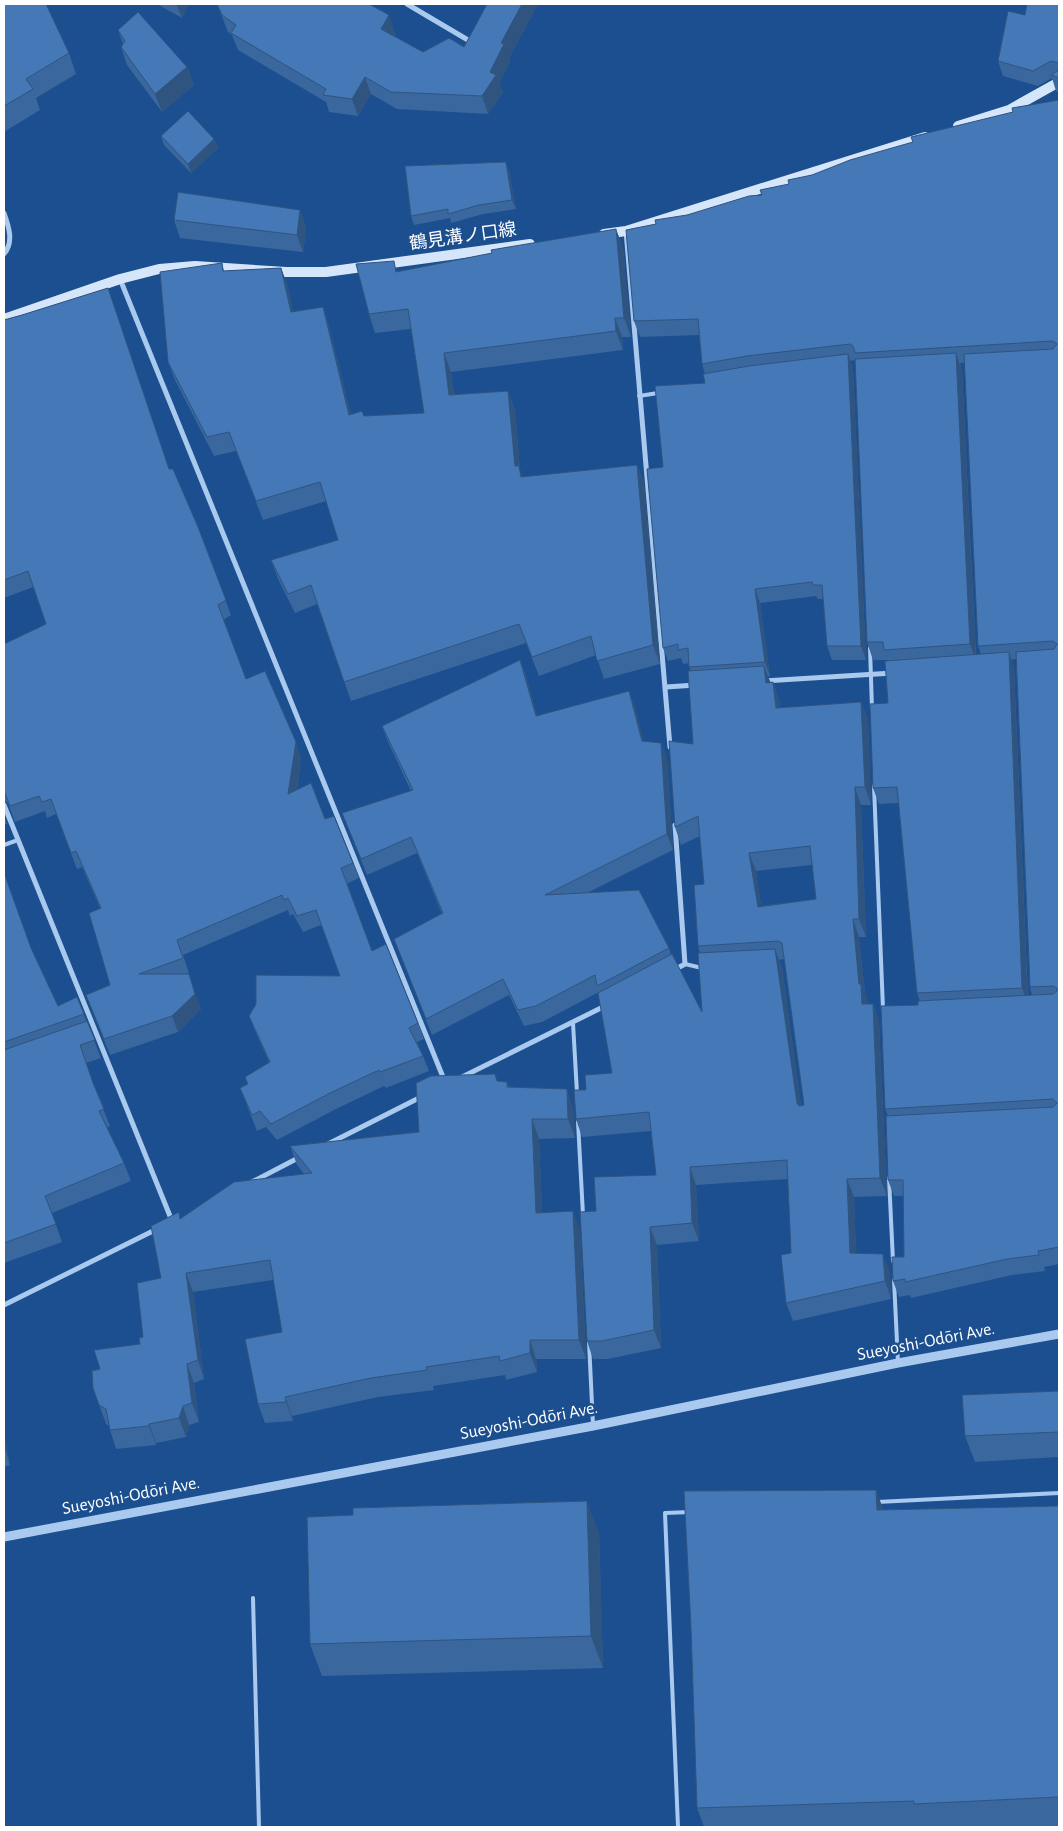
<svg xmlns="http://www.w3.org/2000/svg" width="1063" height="1831" viewBox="0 0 1063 1831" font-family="'Alegreya Sans','Noto Sans JP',sans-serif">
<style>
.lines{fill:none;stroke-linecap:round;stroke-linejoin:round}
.service{stroke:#a9c9ee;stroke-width:4}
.minor{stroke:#a9c9ee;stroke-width:5}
.tertiary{stroke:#a9c9ee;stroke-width:9}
.secondary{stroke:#d6e6fa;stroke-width:10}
.wall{fill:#3a679d;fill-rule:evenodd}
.shaded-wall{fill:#305480}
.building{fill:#4478b7;stroke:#305480;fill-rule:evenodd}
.labels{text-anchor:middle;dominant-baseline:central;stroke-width:5;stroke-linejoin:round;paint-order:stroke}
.street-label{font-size:18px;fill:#fff;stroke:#1b4f8f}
</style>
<rect width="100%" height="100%" fill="#1b4f8f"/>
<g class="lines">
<path class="service" d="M639,396L658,393
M870,648L872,709
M874,786L883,1009
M4,845L18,840
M685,964L702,968
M573,1023L577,1093
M578,1122L583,1215
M889,1178L893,1261
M894,1280L898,1363
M589,1342L593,1425
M877,1502L1059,1493
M253,1598L259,1827
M678,1827L665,1513L690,1512"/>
<path class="minor" d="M407,4L473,43
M4,213C9,227 14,242 4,254
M626,231L670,747
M120,279L445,1082
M764,681L893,673
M666,687L696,685
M4,805L172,1221
M674,970L685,964L675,825
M462,1077L605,1006
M328,1144L421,1097
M252,1182L300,1157
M4,1305L157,1229"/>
<path class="tertiary" d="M4,1537L593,1426L898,1363L1059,1334"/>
<path class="secondary" d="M958,126L1009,110L1059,82
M604,234L626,231L925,137
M4,319L120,279L159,269L195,266L286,272H326L530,244"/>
</g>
<path class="wall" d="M4,4L69,53L76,74L36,98L40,110L4,132Z
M157,4H189L182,18Z
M217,4L395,32L394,36L423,52L464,47L486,6L483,4H538L509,58L510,62L499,83L503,92L488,114L397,109L371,94L358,116L329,112L326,102L238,50L232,35L228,32Z
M1059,4V92L1056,91L1052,78L1038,86L1003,76L998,61L1025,15Z
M118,30L187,67L194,85L162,112L127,65L121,47L123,44Z
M1059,100V1264L1044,1267L1045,1271L1012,1275L911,1298L910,1295L899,1297L893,1281L904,1257V1196H894L888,1180V1116L885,1109L920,1001L917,993L899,803L879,804L873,788L888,703V660H873L867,642L856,360L850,361L853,368L866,660H832L827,646L823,599H818L816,596L760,603L770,676H768L770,682H773L779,700L780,708L861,702L868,721L871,805H861L866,937H859L865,993L868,1004H873L879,1022L887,1196L854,1197L856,1253L890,1272L891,1299L793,1321L786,1303L791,1253L788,1179L696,1185L699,1241L657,1245L661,1348L608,1359H593L587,1341L596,1211L656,1175L651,1131L582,1137L576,1119L586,1090L612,1073L599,992L542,1022L524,1026L509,995L432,1035L394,939L442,914L417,853L367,875L342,813L411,791L388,742L382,726L520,660L526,676L537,716L635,707L643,741L661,743L667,759L673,850L587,893L669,948L671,955L702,1012L700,953L698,946L704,884L700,836L681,845L675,827L693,744L691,671L689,667V663L683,664L681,658L668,661L663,648V467L705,383V374L702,364L699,335L640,337L634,321L656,224L762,195L812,175L913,142L1013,112ZM960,363H965L978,646L981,654L976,655L962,371ZM1016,659L1030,987L1032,995H1028L1014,668L1011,660ZM812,865L816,899L761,906L756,871ZM784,959L804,1105L801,1106L782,967L779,960Z
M161,136L214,139L218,148L191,173L164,145Z
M506,162L509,171L516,209L483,214L451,223L450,218L414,225L411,216Z
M300,210L306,228L303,252L180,238L174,220Z
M623,247L631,337H622L623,350L451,372L454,395L508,391L515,410L520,470L523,477L637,465L644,483L660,664L604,679L596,655L539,676L526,643L351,701L317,604L295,613L278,579L271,560L338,540L326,501L263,520L236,451L214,456L175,380L168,362L222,263L224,271L281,268L288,287L293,312L323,307L329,326L351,414L364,416L424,413L411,329L375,333L369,314L397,271Z
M108,288L169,469L198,527L231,615L223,620L246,679L301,758L297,790L325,819L353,863L359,878L346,884L372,951L418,1023L424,1039L417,1042L423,1056L429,1071L386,1088L384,1086L336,1109L277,1140L266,1127L257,1131L240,1088L247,1084L245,1077L269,1062L255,1031L249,1016L340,976L321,925L303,932L293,914L290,916L288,910L183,955L189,973L186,974L201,1009L178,1032L110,1055L86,995L110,985L100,908L82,867L77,869L56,814L47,818L45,811L15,822L8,803L4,801V644L46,624L33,587L4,598V320L22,315Z
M4,815L7,824L4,825Z
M4,873L31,949L58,1006L77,997L101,1058L86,1063L95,1089L110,1126L107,1128L124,1163L131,1181L52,1213L62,1242L4,1263Z
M498,1081L507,1082L509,1087L573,1108L575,1138L539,1139L542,1212L580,1230L586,1359H536L537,1372L506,1380L505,1375L433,1386L434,1390L378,1397L292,1416L293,1421L265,1423L258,1404L282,1332L273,1280L193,1292L204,1379L194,1383L199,1422L189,1425L186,1437L156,1443V1445L116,1449L110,1430L109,1426L106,1424L93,1388L100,1369L140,1344L143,1337L161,1278L181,1218L304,1174L297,1165L290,1146L419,1132Z
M1059,1391V1457L975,1462L965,1436Z
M4,1435L10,1465L4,1467Z
M876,1490L883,1510L1059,1506V1827H704L697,1808Z
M599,1533L603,1668L322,1676L310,1644Z"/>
<path class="shaded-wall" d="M176,4H189L182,18Z
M522,4H538L509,58L510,62L499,83L503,92L488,114L482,96L490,72L501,43Z
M389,15L395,32L388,46L381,29Z
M187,67L194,85L162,112L155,94Z
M365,77L371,94L358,116L352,99Z
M214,139L218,148L191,173L188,164Z
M506,162L509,171L516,209L512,200Z
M300,210L306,228L303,252L297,235Z
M616,229L623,247L631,337L624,318Z
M281,268L288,287L297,331L291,312Z
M323,307L329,326L356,434L349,415Z
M615,318L622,337L623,350L616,331Z
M444,353L451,372L456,414L449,395Z
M956,353L962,371L976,662L970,644Z
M848,354L853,368L866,660L861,646Z
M508,391L515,410L520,470L526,485L515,466Z
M637,465L644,483L660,664L653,645Z
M755,589L760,603L770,676L765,662Z
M1009,652L1014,668L1028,1004L1022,988Z
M520,660L526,676L542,732L536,716Z
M764,666L771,684L766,683Z
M773,682L779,700L783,726L776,708Z
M629,691L635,707L648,757L642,741Z
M861,702L868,721L871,805L865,787Z
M296,742L301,758L294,809L288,794Z
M661,743L667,759L673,850L667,834Z
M855,787L861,805L866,937L859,919Z
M749,853L756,871L764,925L758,907Z
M853,919L859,937L865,993L868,1002V1023L862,1004L859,984Z
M775,949L782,967L803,1122L797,1103Z
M189,974L201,1009L178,1032L172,1016Z
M873,1004L879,1022L887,1196L880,1178Z
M567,1089L573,1108L575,1138L568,1119Z
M532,1119L539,1139L543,1232L536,1213Z
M690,1167L696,1185L699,1241L692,1223Z
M847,1179L854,1197L857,1271L850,1253Z
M573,1211L580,1230L586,1359L579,1340Z
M650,1227L657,1245L661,1348L654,1330Z
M883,1254L890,1272L891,1299L885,1281Z
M186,1273L193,1292L204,1379L198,1360Z
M530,1340L536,1359L537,1372L530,1353Z
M187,1364L194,1383L199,1422L192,1403Z
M285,1397L292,1416L293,1421L286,1402Z
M183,1406L189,1425L186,1437L179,1418Z
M149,1424L156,1443V1445L149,1426Z
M4,1435L10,1465L4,1446Z
M876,1490L888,1522L877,1510Z
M587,1501L599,1533L603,1668L591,1636Z"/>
<path class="building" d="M4,4H46L69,53L26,79L33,89L4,106Z
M217,4H369L389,15L381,29L423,52L449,38L464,47L487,4H522L501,43L504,44L490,72L496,75L482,96L391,92L365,77L352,99L323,95L326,89L231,33L236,25L222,15Z
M1027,4H1059V63L1051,61L1033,71L998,61L1008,11L1025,15Z
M138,12L187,67L155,94L121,47L125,41L118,30Z
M1059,68V78L1051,75L1059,70Z
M1059,100V1247L1038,1251L1039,1255L1007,1259L905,1282V1279L893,1281L892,1257H904L903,1180H888L886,1116L1053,1107L1057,1103L1053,1099L885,1109L881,1006L918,1005V1001L1053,994L1057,991V988L1053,986L1030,987L1016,652L1054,649L1057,644L1053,641L978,646L964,354L1053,349L1057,344L1053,341L855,353L853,346L850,344L747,356L702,364L698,319L634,321L626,230L656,224L655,220L687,215L749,196L762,195L760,190L789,184L788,180L812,175L850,160L913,142L911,137L1013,112L1012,108Z
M188,111L214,139L188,164L161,136Z
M506,162L512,200L479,205L448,214V209L411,216L405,166Z
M178,192L300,210L297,235L174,220Z
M616,229L624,318H615L616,331L444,353L449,395L508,391L515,466H519L521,477L637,465L653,645L597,661L591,636L532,657L519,624L344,682L311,585L288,594L271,560L338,540L320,482L256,501L229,432L207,437L168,362L160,272L222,263L223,271L281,268L291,312L323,307L349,415L362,411L364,416L424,413L408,309L369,314L356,264L394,261L396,272L492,253L491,250Z
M108,288L169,469H173L198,527L226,600L218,605L246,679L265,671L296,742L288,794L311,783L325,819L334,816L353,863L341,868L372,951L386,944L418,1023L409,1028L423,1056L380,1072L379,1070L330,1093L271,1124L260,1111L252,1115L240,1088L248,1084L245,1077L270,1062L249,1016L256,1004V975L340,976L316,910L297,916L288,898L284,900L282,895L177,940L183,958L139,974H189L195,994L172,1016L104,1039L86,995L110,985L89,913L101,908L76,851L71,853L51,799L42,802L39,796L10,806L4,791V644L46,624L28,571L4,580V320L22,315Z
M956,353L970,644L884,650L883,642H867L855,359Z
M848,354L861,646H827L822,585H813L812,582L755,589L765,662L689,667L688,648L678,650V644L663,648L647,469L663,467L655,386L705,383L703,374L749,366Z
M1009,652L1022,988L917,993L897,787L873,788L870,704L888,703L885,661Z
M520,660L536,716L629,691L642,741L661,743L667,834L545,895L639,890L669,948L597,986L595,975L536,1006L518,1010L503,979L426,1019L394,939L443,913L411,837L361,859L342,813L413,790L382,726Z
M764,666L766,683L773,682L776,708L861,702L865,787H855L859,919H853L859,984H861L862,1004H873L880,1178L847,1179L850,1253L883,1254L885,1281L786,1303L781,1255L791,1253L787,1160L690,1167L692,1223L650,1227L654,1330L602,1341H587L580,1212L596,1211L594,1177L656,1175L649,1112L576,1119L574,1090H586L585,1075L612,1073L598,993L672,954L702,1012L698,953L775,949L797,1103L799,1106L804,1105L782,943L778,941L698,946L694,885L704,884L698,816L675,827L669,741L693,744L688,671ZM810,846L816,899L758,907L749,853Z
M4,873L31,948L58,1006L77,997L84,1014L4,1042Z
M87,1021L95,1040L80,1045L93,1083L104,1109L99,1111L124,1163L45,1196L56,1224L4,1243V1050Z
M495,1074L497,1081L507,1082V1087L567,1089L568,1119H532L536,1213L573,1211L579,1340H530V1353L500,1361L499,1356L426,1367L427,1370L371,1378L285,1397L286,1402L258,1404L245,1339L282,1332L270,1260L186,1273L198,1360L187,1364L192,1403L183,1406L179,1418L149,1424V1426L110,1430L106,1409L99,1405L93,1388L92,1371L100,1369L94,1350L140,1344L139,1338L143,1337L137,1283L161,1278L151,1226L179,1212L180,1219L234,1182L312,1173L290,1146L419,1132L416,1083L431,1076Z
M1059,1391V1432L965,1436L962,1395Z
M876,1490L877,1510L1059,1506V1797L914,1804V1801L697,1808L691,1628L684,1491Z
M587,1501L591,1636L310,1644L307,1517L353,1515V1508Z"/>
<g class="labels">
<g class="street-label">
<text transform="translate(463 237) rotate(-8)">鶴見溝ノ口線</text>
<text transform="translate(926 1342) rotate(-11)">Sueyoshi-Odōri Ave.</text>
<text transform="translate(529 1421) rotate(-11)">Sueyoshi-Odōri Ave.</text>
<text transform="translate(131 1496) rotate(-11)">Sueyoshi-Odōri Ave.</text>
</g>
</g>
<rect width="1063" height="1831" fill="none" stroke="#ffffff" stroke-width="10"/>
</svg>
